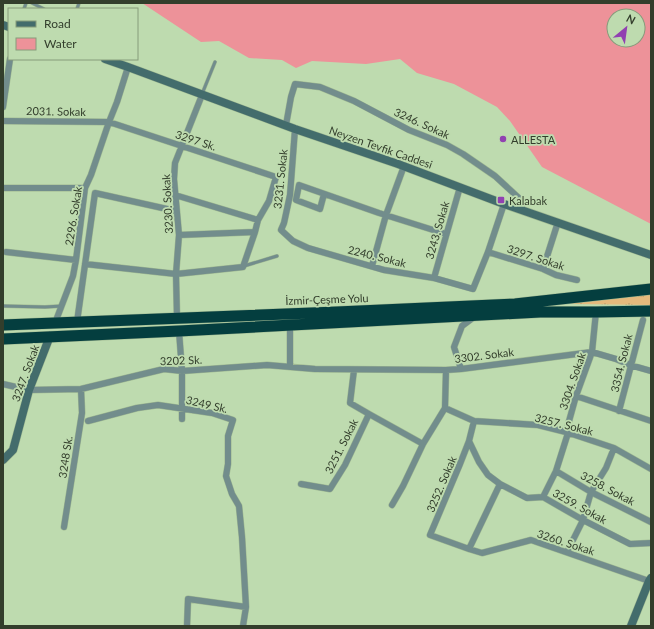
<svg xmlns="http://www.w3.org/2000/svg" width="654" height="629" viewBox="0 0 654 629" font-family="Lato,sans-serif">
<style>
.grass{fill:url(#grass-tufts)}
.water{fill:#ed9299;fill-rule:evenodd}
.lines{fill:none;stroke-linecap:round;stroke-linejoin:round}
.lane-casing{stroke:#9fb892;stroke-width:4}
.street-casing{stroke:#9fb892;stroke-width:7}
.secondary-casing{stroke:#9fb892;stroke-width:9}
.highway-casing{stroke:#9fb892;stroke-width:12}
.lane{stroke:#728d8c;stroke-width:3}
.street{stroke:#728d8c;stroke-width:6}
.secondary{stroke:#436c6c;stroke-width:8}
.highway{stroke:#043e3f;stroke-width:11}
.poi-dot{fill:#9141b1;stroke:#bedbaf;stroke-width:1.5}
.labels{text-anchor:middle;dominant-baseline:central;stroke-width:3.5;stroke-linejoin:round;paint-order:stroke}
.street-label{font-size:11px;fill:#333e2c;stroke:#bedbaf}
.poi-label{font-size:11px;fill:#333e2c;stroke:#bedbaf;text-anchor:start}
</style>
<defs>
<pattern id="grass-tufts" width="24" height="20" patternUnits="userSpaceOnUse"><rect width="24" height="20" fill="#e4b97d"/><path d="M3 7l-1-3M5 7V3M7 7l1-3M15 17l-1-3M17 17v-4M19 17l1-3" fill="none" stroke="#b99867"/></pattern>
</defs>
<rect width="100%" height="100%" fill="#bedbaf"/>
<path class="grass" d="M651,293V305L570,304L569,301Z"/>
<path class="water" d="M142,3H651V224L542,167L510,121L497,107L454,84L417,73L400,59L366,64L312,61L296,68L282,60L249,58L219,41L201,42ZM614,16H638V40H614Z"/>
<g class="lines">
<g class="lane-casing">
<path id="lane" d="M32,3L44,9
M24,9L26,3
M77,9L79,3
M202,94L215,62
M244,266L277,256
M3,306L45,307L62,306"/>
</g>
<g class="street-casing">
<path id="street" d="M3,107L10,59
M3,121L109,122L276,177L269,201L258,220L255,232L243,267L176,274L85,264
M286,125L291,97L295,84L320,87L354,101L409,130L447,145L463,154L495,176L521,200L522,210
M295,129L290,195L284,223L281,230L293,241L308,248L384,270L434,278L473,289L488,252L504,204
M3,188H85
M324,194L320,209L296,200L299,185L379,213L446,234
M175,195L258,220
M179,235L255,232
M6,252L76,260
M488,252L543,269L556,275L577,280
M372,266L386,215L404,166
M543,269L558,222
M434,278L460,187
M177,318L176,274L179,235L174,179L175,163L202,95
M77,322L95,193L176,211
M55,323L73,276L76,260L85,188L91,175L109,122L117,102L128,67
M179,331L182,371V419
M290,367V325
M461,369L454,347L462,326L474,317
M3,384L29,390L81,389L164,369L182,371L267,365L315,369L446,370L461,369L592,352L616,359L630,365L651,371
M576,396L651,421
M445,408L474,421L538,425L566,432L614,448L651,469
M619,411L643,320
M369,414L423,444
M88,421L137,408L158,405L212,413L233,420L228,436V464L226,476L232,494L239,506L242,537L246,607L243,626
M474,421L469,441L479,462L488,475L500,484L527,498L543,497L583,520L630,544L651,543
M566,432L576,396L592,352L596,312
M469,441L460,464L430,535L469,549L482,553L531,540L649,581
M556,471L591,492L651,522
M301,484L330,489L345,465L369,414L350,403L354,370
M543,497L556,471L568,433
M392,505L403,486L423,444L445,408L446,370
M64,527L82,413L81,389
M469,549L500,484
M567,552L583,520L591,492L606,468L614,448
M187,626L188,599L246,607"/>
</g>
<g class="secondary-casing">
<path id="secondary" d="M3,25L9,27
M105,59L128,67L295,129L398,164L504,204L651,255
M3,460L13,450L29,390L50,336
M631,626L649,581L651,578"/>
</g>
<g class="highway-casing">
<path id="highway" d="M3,325L337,312L515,304L651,289
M3,339L179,331L540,312H596L651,311"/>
</g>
<use href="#lane" class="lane"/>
<use href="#street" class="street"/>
<use href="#secondary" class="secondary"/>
<use href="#highway" class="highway"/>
</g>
<g class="poi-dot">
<circle cx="503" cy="139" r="4"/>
<rect x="497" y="196" width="8" height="8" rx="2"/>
</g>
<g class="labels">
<g class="street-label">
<text transform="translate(56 111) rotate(1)">2031. Sokak</text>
<text transform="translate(422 123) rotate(24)">3246. Sokak</text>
<text transform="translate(196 140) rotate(18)">3297 Sk.</text>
<text transform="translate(381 147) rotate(19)">Neyzen Tevfik Caddesi</text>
<text transform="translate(280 179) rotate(-84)">3231. Sokak</text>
<text transform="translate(167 204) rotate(-93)">3230. Sokak</text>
<text transform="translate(73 216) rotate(-81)">2296. Sokak</text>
<text transform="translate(437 230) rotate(-74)">3243. Sokak</text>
<text transform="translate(377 256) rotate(14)">2240. Sokak</text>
<text transform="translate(536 257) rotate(18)">3297. Sokak</text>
<text transform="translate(327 299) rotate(-2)">İzmir-Çeşme Yolu</text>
<text transform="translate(484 355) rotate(-7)">3302. Sokak</text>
<text transform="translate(181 360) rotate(-2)">3202 Sk.</text>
<text transform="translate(621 363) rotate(-76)">3354. Sokak</text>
<text transform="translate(25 373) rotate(-70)">3247. Sokak</text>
<text transform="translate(572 381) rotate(-71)">3304. Sokak</text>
<text transform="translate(207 404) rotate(13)">3249 Sk.</text>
<text transform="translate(564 424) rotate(14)">3257. Sokak</text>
<text transform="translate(341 446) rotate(-63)">3251. Sokak</text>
<text transform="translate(65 457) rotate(-81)">3248 Sk.</text>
<text transform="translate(441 484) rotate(-67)">3252. Sokak</text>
<text transform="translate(608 488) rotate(28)">3258. Sokak</text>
<text transform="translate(580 506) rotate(29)">3259. Sokak</text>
<text transform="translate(566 542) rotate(18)">3260. Sokak</text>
</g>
<g class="poi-label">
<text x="511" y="139">ALLESTA</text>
<text x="509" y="200">Kalabak</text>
</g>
</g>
<rect width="654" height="629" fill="none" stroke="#333e2c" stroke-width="8"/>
<rect x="8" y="8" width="130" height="52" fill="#bedbaf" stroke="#869c7b"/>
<rect x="16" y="21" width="20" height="6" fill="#436c6c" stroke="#869c7b"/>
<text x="44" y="28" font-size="12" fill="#333e2c">Road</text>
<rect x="16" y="38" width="20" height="12" fill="#ed9299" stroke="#869c7b"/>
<text x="44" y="48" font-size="12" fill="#333e2c">Water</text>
<g transform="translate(626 28) rotate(29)"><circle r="19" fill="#bedbaf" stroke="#869c7b"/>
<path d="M0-3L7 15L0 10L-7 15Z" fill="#9141b1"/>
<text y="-6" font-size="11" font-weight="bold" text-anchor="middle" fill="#333e2c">N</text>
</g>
</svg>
